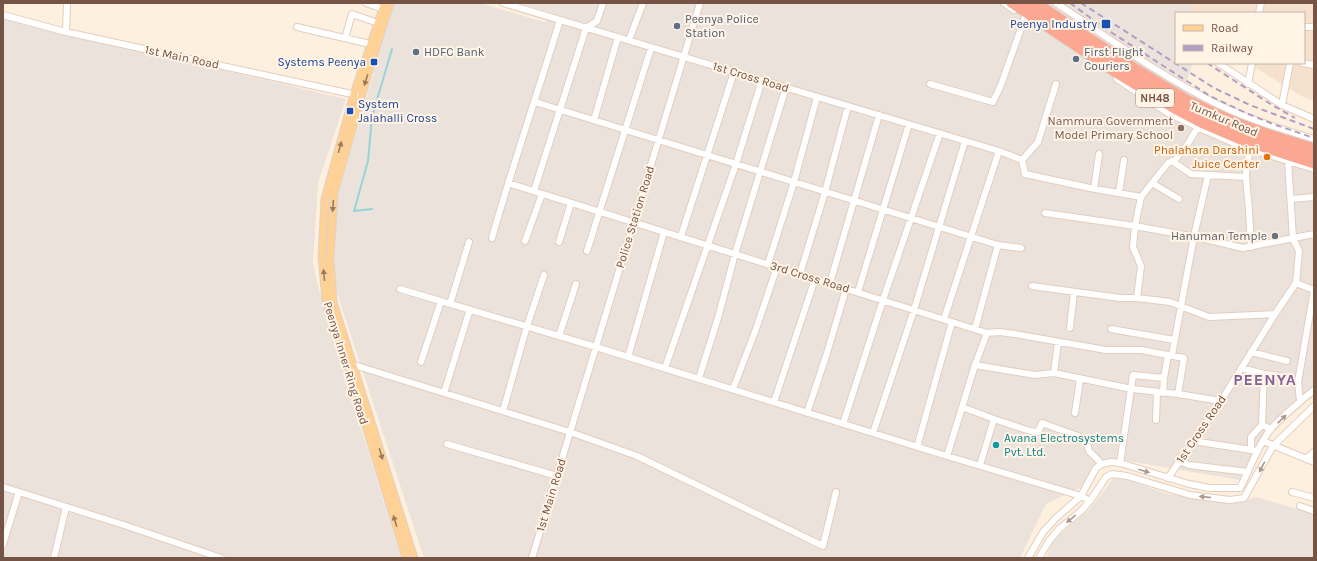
<svg xmlns="http://www.w3.org/2000/svg" width="1317" height="561" viewBox="0 0 1317 561" font-family="Karla,sans-serif">
<style>
.residential{fill:#f5e1cd}
.industrial{fill:#ebe2db}
.lines{fill:none;stroke-linecap:round;stroke-linejoin:round}
.stream{stroke:#98d3da;stroke-width:2}
.minor-casing{stroke:#e4cdbd;stroke-width:8}
.major-casing{stroke:#dbd3cf;stroke-width:9}
.highway-casing{stroke:#dbd3cf;stroke-width:11}
.minor{stroke:#fff;stroke-width:6}
.major{stroke:#ffd194;stroke-width:7}
.highway{stroke:#fca791;stroke-width:9}
.rail{stroke:#b19ec6;stroke-width:2;stroke-dasharray:6 4;stroke-linecap:butt}
.oneway{fill:#9e7a5d}
.oneway2{fill:#ac988f}
.transit-dot{fill:#1a4fb4;stroke:#fff4e6;stroke-width:1.5}
.service-dot{fill:#5c6f8a;stroke:#fff4e6;stroke-width:1.5}
.education-dot{fill:#8d6e63;stroke:#fff4e6;stroke-width:1.5}
.food-dot{fill:#e8710a;stroke:#fff4e6;stroke-width:1.5}
.worship-dot{fill:#6b7280;stroke:#fff4e6;stroke-width:1.5}
.culture-dot{fill:#0f9aa8;stroke:#fff4e6;stroke-width:1.5}
.labels{text-anchor:middle;dominant-baseline:central;stroke-width:4;stroke-linejoin:round;paint-order:stroke}
.shield{fill:#fff4e6;stroke:#9e8475;stroke-width:1}
.shield-label{font-size:11px;font-weight:bold;fill:#755445}
.service-label{font-size:12px;fill:#4e5e75;stroke:#fff4e6;text-anchor:start}
.transit-label{font-size:12px;fill:#164399;stroke:#fff4e6;text-anchor:end}
.street-label{font-size:12px;fill:#755445;stroke:#fff4e6}
.education-label{font-size:12px;fill:#785e54;stroke:#fff4e6;text-anchor:end}
.food-label{font-size:12px;fill:#c56008;stroke:#fff4e6;text-anchor:end}
.worship-label{font-size:12px;fill:#5b616d;stroke:#fff4e6;text-anchor:end}
.culture-label{font-size:12px;fill:#0d838f;stroke:#fff4e6;text-anchor:start}
.district-label{font-size:16px;font-weight:bold;letter-spacing:1px;fill:#836099;stroke:#fff4e6}
</style>
<rect width="100%" height="100%" fill="#fef0df"/>
<path class="residential" d="M1191,3H1314V101L1301,96L1248,63H1304V13H1188Z"/>
<path class="industrial" d="M394,3H480L544,22L561,16L519,3H1191L1188,13H1176V63H1193L1174,116L1231,146L1314,171V386L1271,424L1246,481L1110,458L1079,488L1046,504L1020,558H424L334,284L337,198Z
M3,18L346,99L318,183L313,264L326,318L344,373L401,558H3Z
M1115,476L1168,494L1239,502L1256,497L1314,514V558H1046L1053,540L1090,509Z"/>
<g class="lines">
<path class="stream" d="M372,209L354,211L368,161L372,117L392,49"/>
<g class="minor-casing">
<path id="minor" d="M366,3L383,9
M503,3L999,151L1022,160
M1004,3L1014,10
M1056,3C1109,38 1160,76 1217,104C1248,119 1281,129 1314,139
M1259,13L1261,3
M3,15L66,32L361,96
M297,27L370,44
M1304,27H1314
M66,32L67,3
M345,38L352,14L378,23
M629,40L643,3
M1218,63L1282,105L1314,119
M1302,63L1314,65
M1117,79L1168,113L1204,130L1243,147L1314,169
M930,84L993,102L1001,85L1025,17
M1056,84L1038,142L1022,160L1025,174L1090,188L1141,197
M1248,84L1252,63
M535,102L998,245L1021,248
M1282,105L1290,63
M594,120L618,37
M1172,161L1191,174L1245,177
M508,183L987,333L999,332L1015,334L1106,350H1141L1184,358L1178,394L1221,401
M1152,183L1179,199
M1094,189L1099,154
M534,191L586,28L597,21L603,3
M1119,193L1124,160
M1291,199L1314,197
M1045,213L1135,226L1141,197L1168,163L1175,160L1187,145L1198,127
M681,236L734,72
M492,238C513,164 538,92 560,20
M525,241L542,194
M559,242L571,203
M1251,247C1250,235 1250,223 1249,212C1248,187 1242,174 1251,149
M587,251L651,48
M768,264L794,182L817,97
M800,274L825,192L848,106
M830,283L879,115
M1296,283L1314,290
M1032,286L1120,298H1137L1141,266L1133,247L1135,226L1201,238L1243,248L1314,234
M400,289L596,347L947,456L1081,496L1090,501
M858,292L909,124
M1137,298L1170,302L1209,317L1275,314
M450,304L469,242
M944,319L999,151
M1070,328L1074,292
M975,329L998,245
M1111,329L1174,340
M559,336L576,284
M1251,352L1287,361
M1172,355L1194,236L1208,175
M628,357L664,232
M421,362L441,301
M354,365L570,432L637,456L823,546L836,492
M975,365L1035,375L1054,373L1132,389L1178,394
M665,368L736,164L762,80
M1241,368L1264,374L1262,425L1271,429
M1054,373L1058,342
M1264,374L1280,376
M699,378L718,318L735,254L786,87
M1164,378L1168,355
M733,389L756,329L777,267
M444,393L470,309
M1300,401L1298,382L1314,290
M774,402L815,279
M962,407L994,419
M503,411L527,326L544,275
M807,413L827,353L846,289
M1075,413L1080,379
M1156,420L1157,392
M843,424L883,300L940,133
M873,433L914,310L965,141
M1193,441L1258,451
M1263,441L1314,462
M447,444L557,476
M917,447L952,322
M1251,450V437L1262,425
M947,456L975,365L987,333
M1306,459L1314,452
M1179,461L1189,465L1248,472
M1120,463L1133,375L1164,378L1163,393
M980,465L994,419L1030,431L1038,432L1042,423L1086,439L1089,451L1102,464
M1168,478L1221,401L1275,314L1296,283L1299,251L1293,239L1288,161
M3,487L124,525L221,558
M1292,492L1314,498
M1300,506L1314,511
M3,544L19,492
M54,558L66,507
M532,558L700,3
M1028,558L1043,532L1056,518L1081,496L1096,468L1102,464L1111,462L1120,463L1189,484L1210,488H1240C1250,469 1257,447 1270,430C1281,417 1301,401 1314,390
M1039,558L1049,541L1059,529L1081,511L1090,501L1106,477L1112,474L1127,476L1190,495L1230,500L1244,498L1273,446L1314,406"/>
</g>
<g class="major-casing">
<path id="major" d="M385,3L354,94L325,199L322,256L326,301L347,363L406,558
M390,3L366,80L334,193L330,260L333,302L414,558"/>
</g>
<g class="highway-casing">
<path id="highway" d="M1011,3L1119,75L1176,110L1201,123L1243,141L1314,164
M1024,3L1140,80L1185,107L1240,132L1314,157
M1037,3L1135,68L1188,100L1236,122L1269,134L1314,148"/>
</g>
<use href="#minor" class="minor"/>
<use href="#major" class="major"/>
<use href="#highway" class="highway"/>
<path class="rail" d="M1070,3L1106,29L1210,96L1246,113L1273,124L1314,138
M1081,3L1214,88L1250,105L1314,129
M1207,63L1272,105L1295,118"/>
</g>
<defs><path id="oneway-solid" d="M-6-.8H1V-3.2L6.5 0L1 3.2V.8H-6Z"/></defs>
<g class="oneway">
<use href="#oneway-solid" transform="translate(366 80) rotate(107)"/>
<use href="#oneway-solid" transform="translate(340 147) rotate(-74)"/>
<use href="#oneway-solid" transform="translate(333 206) rotate(94)"/>
<use href="#oneway-solid" transform="translate(324 275) rotate(-95)"/>
<use href="#oneway-solid" transform="translate(381 454) rotate(73)"/>
<use href="#oneway-solid" transform="translate(395 521) rotate(-107)"/>
</g>
<g class="oneway2">
<use href="#oneway-solid" transform="translate(1282 419) rotate(-44)"/>
<use href="#oneway-solid" transform="translate(1262 467) rotate(118)"/>
<use href="#oneway-solid" transform="translate(1144 471) rotate(16)"/>
<use href="#oneway-solid" transform="translate(1205 497) rotate(-174)"/>
<use href="#oneway-solid" transform="translate(1071 519) rotate(141)"/>
</g>
<g class="transit-dot">
<rect x="1101" y="19" width="10" height="10" rx="2"/>
<rect x="370" y="58" width="8" height="8" rx="2"/>
<rect x="346" y="107" width="8" height="8" rx="2"/>
</g>
<g class="service-dot">
<circle cx="677" cy="26" r="4"/>
<circle cx="416" cy="52" r="4"/>
<circle cx="1076" cy="59" r="4"/>
</g>
<circle class="education-dot" cx="1181" cy="128" r="4"/>
<circle class="food-dot" cx="1267" cy="157" r="4"/>
<circle class="worship-dot" cx="1275" cy="236" r="4"/>
<circle class="culture-dot" cx="996" cy="445" r="4"/>
<g class="labels">
<rect class="shield" x="1136" y="89" width="38" height="18" rx="3"/>
<g class="shield-label">
<text x="1155" y="98">NH48</text>
</g>
<g class="service-label">
<text x="685" y="19">Peenya Police<tspan x="685" dy="14">Station</tspan></text>
<text x="424" y="52">HDFC Bank</text>
<text x="1084" y="52">First Flight<tspan x="1084" dy="14">Couriers</tspan></text>
</g>
<g class="transit-label">
<text x="1097" y="24">Peenya Industry</text>
<text x="366" y="62">Systems Peenya</text>
<text x="358" y="104" text-anchor="start">System<tspan x="358" dy="14">Jalahalli Cross</tspan></text>
</g>
<g class="street-label">
<text transform="translate(182 57) rotate(12)">1st Main Road</text>
<text transform="translate(751 77) rotate(17)">1st Cross Road</text>
<text transform="translate(1224 119) rotate(23)">Tumkur Road</text>
<text transform="translate(635 217) rotate(-73)">Police Station Road</text>
<text transform="translate(810 277) rotate(17)">3rd Cross Road</text>
<text transform="translate(346 363) rotate(73)">Peenya Inner Ring Road</text>
<text transform="translate(1201 429) rotate(-56)">1st Cross Road</text>
<text transform="translate(551 495) rotate(-73)">1st Main Road</text>
</g>
<g class="education-label">
<text x="1173" y="121">Nammura Government<tspan x="1173" dy="14">Model Primary School</tspan></text>
</g>
<g class="food-label">
<text x="1259" y="150">Phalahara Darshini<tspan x="1259" dy="14">Juice Center</tspan></text>
</g>
<g class="worship-label">
<text x="1267" y="236">Hanuman Temple</text>
</g>
<g class="culture-label">
<text x="1004" y="438">Avana Electrosystems<tspan x="1004" dy="14">Pvt. Ltd.</tspan></text>
</g>
<g class="district-label">
<text x="1265" y="379">PEENYA</text>
</g>
</g>
<rect width="1317" height="561" fill="none" stroke="#755445" stroke-width="8"/>
<rect x="1175" y="12" width="130" height="52" fill="#fff4e6" stroke="#c8b4a6"/>
<rect x="1183" y="25" width="20" height="6" fill="#ffd194" stroke="#c8b4a6"/>
<text x="1211" y="32" font-size="12" fill="#755445">Road</text>
<rect x="1183" y="45" width="20" height="6" fill="#b19ec6" stroke="#c8b4a6"/>
<text x="1211" y="52" font-size="12" fill="#755445">Railway</text>
</svg>
